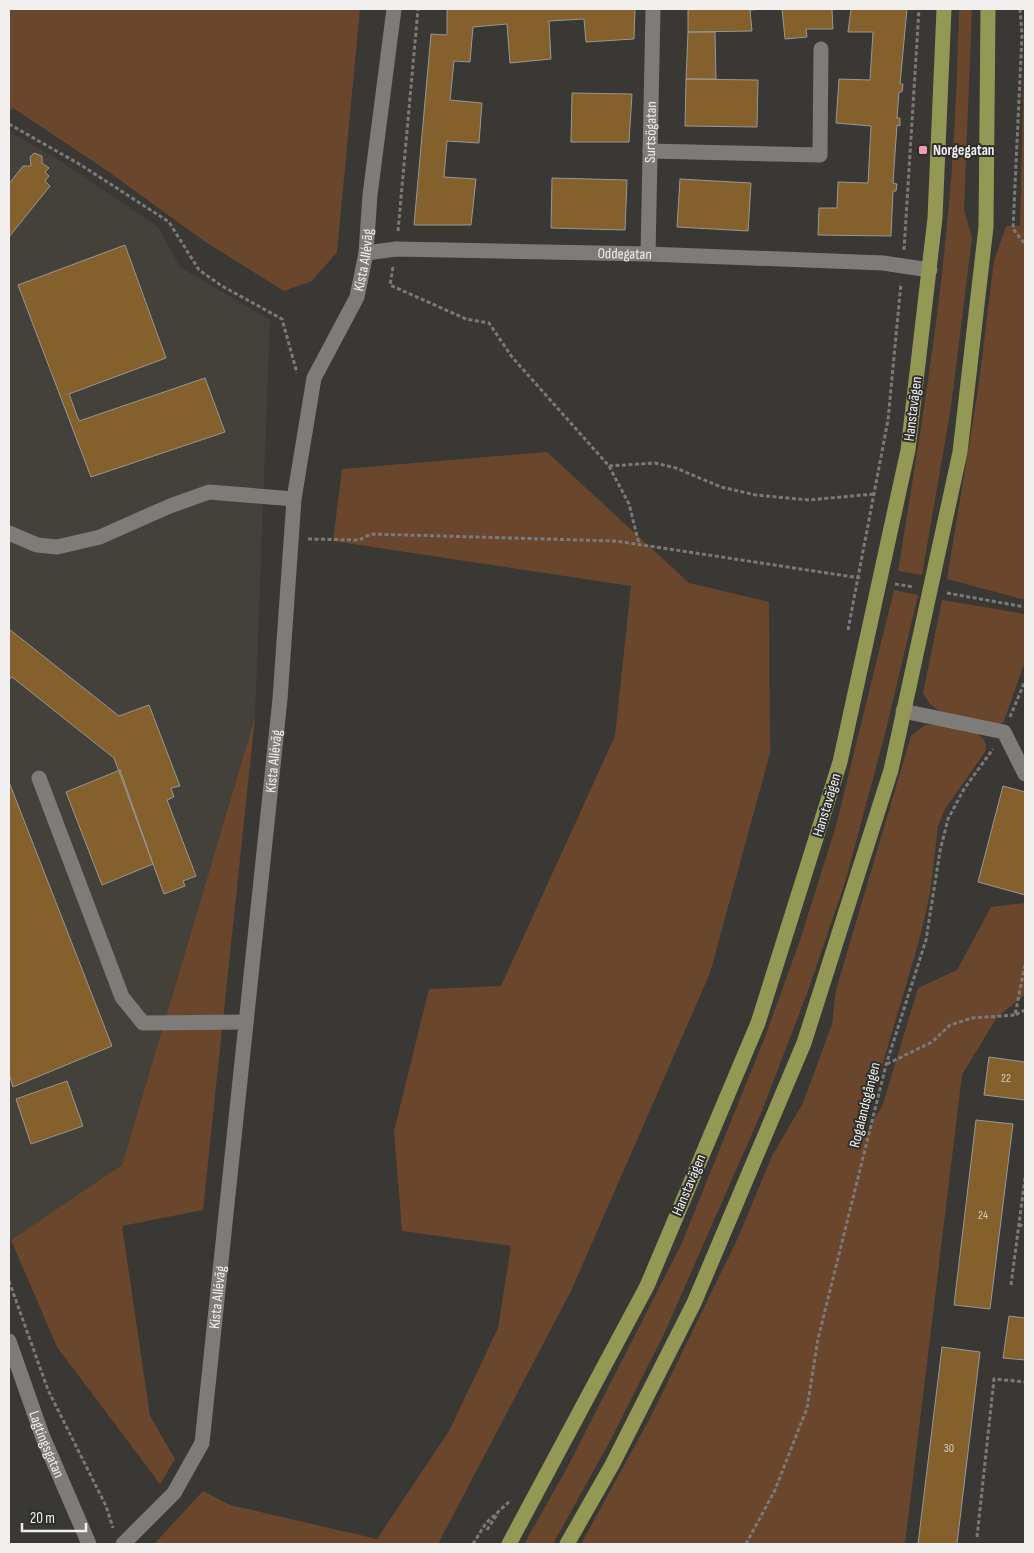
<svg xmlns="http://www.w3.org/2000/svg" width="1034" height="1553" viewBox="0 0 1034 1553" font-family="'Sofia Sans Condensed',sans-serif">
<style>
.built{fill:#434139}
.green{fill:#6a462c}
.building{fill:#84612c;stroke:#999794}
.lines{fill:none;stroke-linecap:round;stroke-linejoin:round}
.path{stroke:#7b7a78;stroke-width:3;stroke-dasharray:4 2.5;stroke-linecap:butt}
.minor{stroke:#7d7c79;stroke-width:15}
.major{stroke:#939855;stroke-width:15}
.poi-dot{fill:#f19ab3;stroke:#2e2e2b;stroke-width:2}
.labels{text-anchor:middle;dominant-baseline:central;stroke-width:4;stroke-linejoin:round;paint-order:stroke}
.number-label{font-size:12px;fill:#d6ccbe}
.street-label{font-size:15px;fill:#f1f0ef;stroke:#2e2e2b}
.poi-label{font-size:15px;font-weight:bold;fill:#f1f0ef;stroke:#2e2e2b;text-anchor:start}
</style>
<rect width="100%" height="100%" fill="#393835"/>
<path class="built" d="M9,131L56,158L158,227L180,267L270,320L255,717L122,1166L11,1240L9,1233Z"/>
<path class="green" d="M9,9H360L337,252L312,281L284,291L204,241L109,172L13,108L9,112Z
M959,9H972L964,210L972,238L951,407L922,575L898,571C916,459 935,348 946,235C954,160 957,84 959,9Z
M1025,22V600L947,579L978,390L994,261L1006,226H1020Z
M547,452L689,583L769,602L770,753L710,973L571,1291L438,1544H154L203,1491L230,1505L377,1539L449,1431L498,1328L511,1246L402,1231L394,1131L429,989L501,986L615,736L631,586L333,541L342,469Z
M894,590L918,595L885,734L846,879L809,988L762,1111L664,1334L610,1441L553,1544H524L567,1468L681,1245L765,1037L799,943L836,826Z
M942,600L1025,614V661L1004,721L998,726L939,711L930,704L923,693Z
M255,717L203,1210L122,1226L150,1416L175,1459L160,1484L57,1347L11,1240L122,1165Z
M940,724C956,728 992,729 985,752L945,809L938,826L930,894L919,941L858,1147L883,1104L918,988L957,970L991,907L1025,903V995L997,1017L962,1075L905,1544H581L650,1418L737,1240L772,1156L803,1103L832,1024L836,990L911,736L925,725Z"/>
<path class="building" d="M447,9H635L634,39L586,42L584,19L549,21L551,59L510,63L507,24L473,27L470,62L454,61L450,100L482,103L479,143L447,141L444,177L476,179L471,225H414L431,34L447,35Z
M688,9H764L750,10L752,31L688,32Z
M782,9H832L833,29H806L807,37L785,39Z
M851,9H907L900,84H903L902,92H899L897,118H900V126L897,125L893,183L897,184L896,191H893L891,236L818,235L819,208H837L838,182L868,183L871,126L836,123L839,79L870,80L873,32H848Z
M688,32H715L716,79H686Z
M686,79L758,80L757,127L685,126Z
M572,93L632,94L629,142H571Z
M34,153L42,156V163L49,168L45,172L49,176L45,181L50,186L9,237V184L23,166H31L30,157Z
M552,178L627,180L625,230L551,228Z
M680,179L751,183L748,231L677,227Z
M125,245L166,358L69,394L79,421L205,378L225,432L91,477L18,285Z
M9,629L119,716L149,705L180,786L171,788L174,797L167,800L196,876L183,881L185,886L164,894L114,758L12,677L9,680Z
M120,770L153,864L102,885L66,792Z
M9,782L112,1046L13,1087L9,1074Z
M1003,786L1025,792V895L978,882Z
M989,1057L1025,1062V1100L984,1095Z
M67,1081L83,1126L31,1144L16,1099Z
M976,1120L1013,1124L990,1309L954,1305Z
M1009,1316L1025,1318V1360L1003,1358Z
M942,1347L980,1352L957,1544H918Z"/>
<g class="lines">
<path class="path" d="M1020,9L1022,35L1013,229L1025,244
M9,124L81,165L169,222L199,270L222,286L282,319L297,373
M398,231L418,9
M904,250L919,9
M393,267L390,285L466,319L489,323L512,357L609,466L629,504L639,544
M609,466L655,463L676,468L721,487L756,495L809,500L874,494
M308,539L359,540L371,534L616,541L860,578
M895,584L914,587
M947,593L1025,607
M848,630L888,420L901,283
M1010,717L1025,681
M1025,965L1015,1015L1025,1010
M887,1064L932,1042L950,1025L972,1018L1015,1015
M1019,1224L1025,1228
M9,1281L48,1390L106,1506L113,1528
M1011,1285L1025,1178
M487,1530L498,1513
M977,1537L994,1379L1025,1382
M473,1544L486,1523L511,1500
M746,1544L775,1490L807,1408L818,1339L886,1065L926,940L940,851L948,819L964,789L993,749"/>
<g class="minor">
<path d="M650,151L820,155L821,49"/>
<path id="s1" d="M366,253L396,249L648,254L883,263L930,270"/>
<path id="s2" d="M648,254L653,9"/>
<path d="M9,533L37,545L57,547L100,537L170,506L209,492L294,499"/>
<path d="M903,711L1004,732L1025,774"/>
<path d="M39,778L122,997L143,1023L246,1022"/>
<path id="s3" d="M9,1341L42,1435L89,1544"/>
<path id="s4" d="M123,1544L174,1493L202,1443L280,699L294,499L314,378L357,297L366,253L370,195L394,9"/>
</g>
<path class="major" d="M509,1544L647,1286L758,1023L840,762L908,450L935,218L944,9
M567,1544L612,1465L694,1303L804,1043L891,770L960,452L986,227L988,9"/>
</g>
<rect class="poi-dot" x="918" y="145" width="10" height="10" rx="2.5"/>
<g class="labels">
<g class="number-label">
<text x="1006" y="1078">22</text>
<text x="983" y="1215">24</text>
<text x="949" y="1448">30</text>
</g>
<g class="street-label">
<text stroke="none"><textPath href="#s2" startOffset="122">Surtsögatan</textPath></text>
<text stroke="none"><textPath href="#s1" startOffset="259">Oddegatan</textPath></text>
<text stroke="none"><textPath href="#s4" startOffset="1330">Kista Alléväg</textPath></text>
<text transform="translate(913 409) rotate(-83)">Hanstavägen</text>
<text stroke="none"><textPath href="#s4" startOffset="815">Kista Alléväg</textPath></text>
<text transform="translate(827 805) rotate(-73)">Hanstavägen</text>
<text transform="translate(865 1105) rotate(-76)">Rogalandsgången</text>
<text transform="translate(689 1185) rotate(-67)">Hanstavägen</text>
<text stroke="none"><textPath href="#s4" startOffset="276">Kista Alléväg</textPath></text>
<text stroke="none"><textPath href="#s3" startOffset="110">Lagtingsgatan</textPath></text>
</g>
<g class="poi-label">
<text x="933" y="150">Norgegatan</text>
</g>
</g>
<rect width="1034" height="1553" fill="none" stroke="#f1f0ef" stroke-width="20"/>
<path d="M22 1523v8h64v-8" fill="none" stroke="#f1f0ef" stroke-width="2.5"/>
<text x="30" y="1523" font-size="15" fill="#f1f0ef" stroke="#2e2e2b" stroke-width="4" paint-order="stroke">20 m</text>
</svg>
